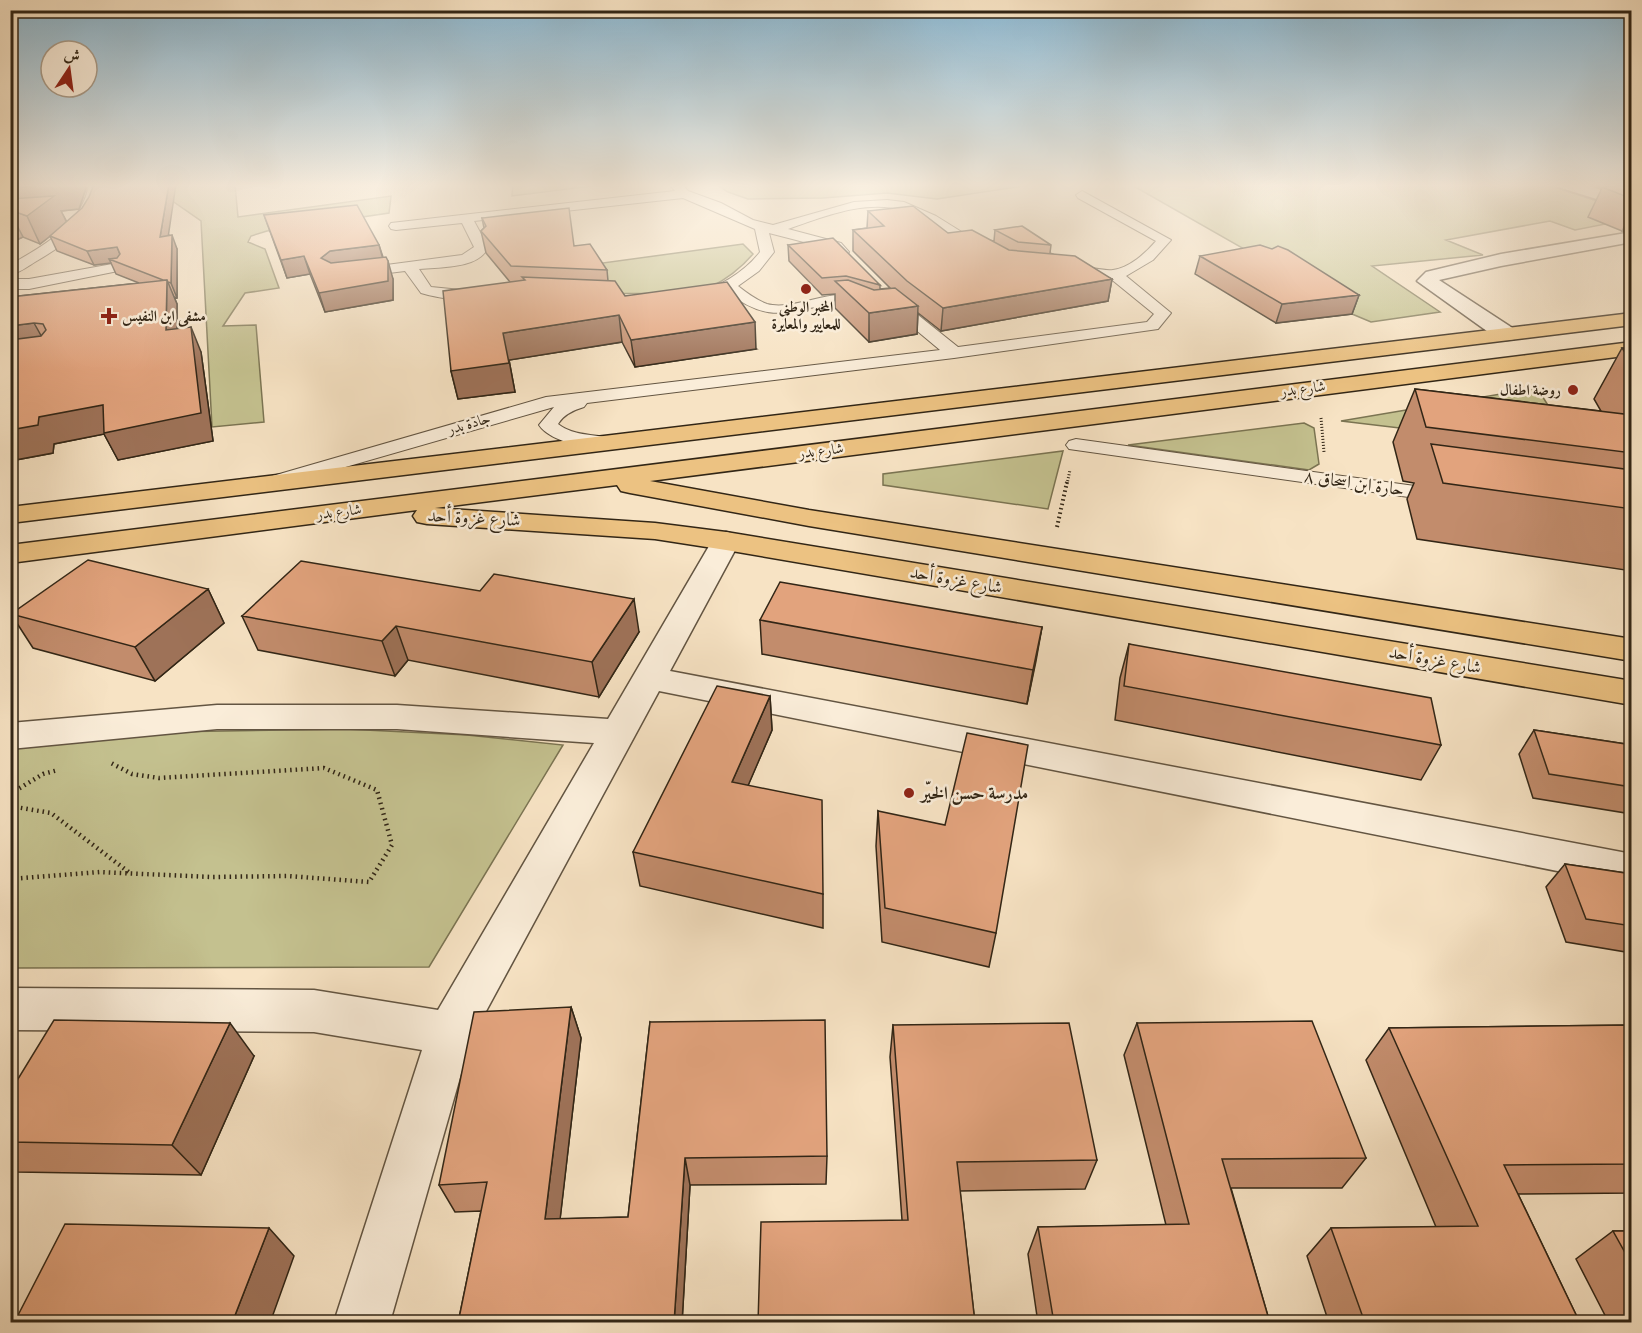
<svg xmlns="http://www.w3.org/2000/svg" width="1642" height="1333" viewBox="0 0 1642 1333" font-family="'IM FELL Double Pica',Amiri,serif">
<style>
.green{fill:#c4c18f;stroke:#7b7452;stroke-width:1.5}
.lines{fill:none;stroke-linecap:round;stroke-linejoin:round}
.service-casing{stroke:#635542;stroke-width:2}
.minor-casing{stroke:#635542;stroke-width:3}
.primary-casing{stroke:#322616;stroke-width:3}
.path-far2{stroke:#322616;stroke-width:3;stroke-dasharray:1 2;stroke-linecap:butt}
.path-far1{stroke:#322616;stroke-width:4;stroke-dasharray:1.5 3;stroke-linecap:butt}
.path{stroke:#322616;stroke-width:4.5;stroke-dasharray:1.5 4;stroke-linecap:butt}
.service{fill:#faedd9;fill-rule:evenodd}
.minor{fill:#faedd9;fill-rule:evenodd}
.primary{fill:#ecc282;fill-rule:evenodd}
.wall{fill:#c28c6c;stroke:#322616;stroke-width:1.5}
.shaded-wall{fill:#9e7258;stroke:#322616;stroke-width:1.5}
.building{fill:#e2a37d;stroke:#322616;stroke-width:1.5}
.poi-dot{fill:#8f2418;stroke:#faedd9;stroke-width:2}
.labels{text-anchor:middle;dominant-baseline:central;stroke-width:5;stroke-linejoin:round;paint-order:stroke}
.far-poi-label{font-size:15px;font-weight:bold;fill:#322616;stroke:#faedd9}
.far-street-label{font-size:15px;fill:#322616;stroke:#faedd9}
.street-label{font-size:18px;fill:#322616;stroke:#faedd9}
.poi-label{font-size:18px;font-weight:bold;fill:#322616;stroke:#faedd9;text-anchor:start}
</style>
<rect width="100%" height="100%" fill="#f7e3c4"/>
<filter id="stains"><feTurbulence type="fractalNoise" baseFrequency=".00333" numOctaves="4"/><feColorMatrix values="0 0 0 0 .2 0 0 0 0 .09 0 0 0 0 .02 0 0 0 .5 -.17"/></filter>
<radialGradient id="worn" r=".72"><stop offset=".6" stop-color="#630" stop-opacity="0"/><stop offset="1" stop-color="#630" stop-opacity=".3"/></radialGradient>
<path class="green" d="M148,184H239L235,185L238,217L391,196L389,213L267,231L251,236L248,242L265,249L279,288L245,293L223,326L256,325L264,422L212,427L201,221Z
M513,184H636L611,187L608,184L512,196Z
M716,184H1036L937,199L887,193L823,198L748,199L728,192Z
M1130,184H1545L1631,212V219L1575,230L1550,221L1446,240L1483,255L1372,266L1440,312L1371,322L1352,314L1316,290Z
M743,244L753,254C742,267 725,280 709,288C691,296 612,293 588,293L573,267Z
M1537,388L1576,449L1341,421Z
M1304,423L1314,428L1319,464L1309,470L1128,445Z
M1063,451L1048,509L883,485V474Z
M345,729L467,735L563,745L429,967L11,968L10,748L165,732Z"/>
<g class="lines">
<g class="service-casing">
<path id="service" d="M89,184H101C97,222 66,244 35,262C27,267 19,273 10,275V265C44,245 82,226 89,184Z
M669,184H682L688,191L721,203L753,220L773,225L854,202L887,200L904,202L936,216L989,249L982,253L977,252C954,239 930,219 905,211C868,198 822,217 788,229L841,243L849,252L847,255H837L831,249L769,233L774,252L759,271L738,286C747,293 756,300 767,304C800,313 849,275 876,309L874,312C862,315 852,306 840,304C789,307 775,328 727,292L703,301H693L690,298L693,295C718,287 743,274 760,252L755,229L683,198L474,221L488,247C480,269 439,267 419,269L431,287L481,292L484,295C474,305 434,297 421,293L405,271L356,277L349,273L356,269L462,255L474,247L462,223L396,230L391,229L389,226L391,223L675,191Z
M1082,191L1171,240L1153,260L1126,276L1171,313L1158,329L954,358L587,403L584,407C574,410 564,414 558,424C575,437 597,434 617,439L620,443L617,447C596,452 551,443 539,425L554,407L283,485H269L266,481L269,477L546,397L940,350L886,305L884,302L886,299H898L958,347L1147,322L1154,314L1111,279L1070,275L1063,271C1073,260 1099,272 1113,270C1129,268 1146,253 1156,241L1078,198L1076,195Z
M118,263L123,264L125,267L123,270L29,289H10V279H29Z
M1076,439L1444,490L1451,492L1454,496L1451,500L1444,502L1069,449L1066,445L1069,441Z"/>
</g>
<g class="minor-casing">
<path id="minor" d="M1556,184H1581L1632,199V210L1558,187Z
M1632,232V242L1501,266L1439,280L1514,329L1517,334L1514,339L1506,340L1498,339L1417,281L1426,272L1501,254Z
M726,532L736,535L740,541L670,671L1632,854V886L659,691L471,1039L390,1322H334L422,1050L314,1032L10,1030V988L314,990L438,1010L594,743L397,729H217L10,749V723L217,705H397L608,719L712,541L716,535Z"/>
</g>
<g class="primary-casing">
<path id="primary" d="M1632,313V325L10,523V507Z
M1632,342V355L650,481L809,510L1632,639V661L809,526L630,493L621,491L617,485L435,508L655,523L726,532L1632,681V705L726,550L655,539L427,524L417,522L413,516L417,510L10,563V545Z"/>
</g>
<path class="path-far2" d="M1321,418L1324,452
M1067,484L1070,470"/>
<path class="path-far1" d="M1057,527L1067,482"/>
<path class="path" d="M10,794L43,774L58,770
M10,806L51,813L130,873
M10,879L100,872L211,877L288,876L369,882L392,845L377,790L324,768L159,778L132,774L111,763"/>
<use href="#service" class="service"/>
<use href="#minor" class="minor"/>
<use href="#primary" class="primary"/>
</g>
<path class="wall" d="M10,184H84L86,188L79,209L61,211L67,222L169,235L177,249V298L174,297L177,304V329L201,352L213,441L118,460L104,434L54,444L53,453L10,461V297L139,283L116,274L111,263L94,265L57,251L50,236L55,232L40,244L23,237L10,243Z
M1590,184H1632V230L1622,231L1588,217L1602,188Z
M868,211L948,233L994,241L995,230L1051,245L1050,253L1112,279L1108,301L941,331L918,313L917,334L869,342L835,308V294L822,295L789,261L788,245L880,285V289L890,288L853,251V230L867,228Z
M264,215L379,245L383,257L393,279V300L325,312L310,274L287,278Z
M482,218L575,246L607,270L608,281L625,296L756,349L635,367L622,342L509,360L515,392L458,399L451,371L510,282L486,253L481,231L484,228Z
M1200,256L1359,295L1352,314L1276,323L1195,274Z
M1622,348L1632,349V571L1417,539L1407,499L1414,483L1403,481L1393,442L1415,389L1601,411L1594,399Z
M208,589L224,623L155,681L33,648L11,614Z
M242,616L639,632L599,697L408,660L395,676L258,650Z
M760,620L1042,627L1027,704L762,654Z
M1129,644L1441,745L1421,780L1115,720L1120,678Z
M770,696L772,730L748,785L823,894V928L640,886L633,852Z
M1534,730L1632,745V814L1533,798L1519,754Z
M878,811L996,933L989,967L882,942L876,846Z
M1565,864L1632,874V953L1566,942L1546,887Z
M571,1007L581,1038L560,1219L628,1217L650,1022L827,1156L826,1184L690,1185L682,1323H458L481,1211L455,1212L439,1185Z
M1137,1023L1366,1158L1342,1188H1231L1270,1323H1038L1028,1254L1038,1227L1166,1225L1124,1055Z
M893,1025L1097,1160L1085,1189L960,1191L975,1323L902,1220L890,1057Z
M1632,1025V1193L1518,1194L1580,1323H1329L1307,1256L1331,1228L1436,1227L1366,1060L1389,1028Z
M254,1056L201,1175L17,1172L10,1166V1092Z
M1613,1231H1632V1323H1609L1576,1259Z"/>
<path class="shaded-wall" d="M53,184H84L86,188L79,209L61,211L67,223L40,244L27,216L10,210V188Z
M169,184H176L166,251L160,237Z
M10,212L23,237L10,243Z
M1632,213V230L1622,231Z
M172,235L177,249V298L171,283Z
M379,245L384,263L336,269L321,258L330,251Z
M117,247L123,262L109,259L111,263L94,265L87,251Z
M304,256L310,274L287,278L281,260Z
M388,261L393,279V300L325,312L319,293Z
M1112,279L1108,301L941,331L943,308Z
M167,280L177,304V355L166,330Z
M1359,295L1352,314L1276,323L1282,304Z
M918,306L917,334L869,342V313Z
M619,315L622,342L509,360L515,392L458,399L451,371L503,333Z
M755,322L756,349L635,367L631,340Z
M34,323L48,348L10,354V326Z
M191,327L201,352L213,441L118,460L104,434L54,444L53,453L10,461V430L39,417Z
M208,589L224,623L155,681L135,647Z
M634,599L639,632L599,697L592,662Z
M396,626L408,660L395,676L382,641Z
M1042,627L1036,661L1027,704L1033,670Z
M770,696L772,730L735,816L732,782Z
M571,1007L581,1038L557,1246L545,1219Z
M230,1023L254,1056L201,1175L172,1145Z
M10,1049L14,1053L10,1058Z
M685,1158L690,1185L682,1323H674Z
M269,1228L294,1256L270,1323H232Z
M10,1253L15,1257L10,1266Z"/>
<path class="building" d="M10,184H53L10,188Z
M94,184H169L160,237L172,235L171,283L168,282L167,280H163L109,259L117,258L120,254L117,247L87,251L50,236L82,208L89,197Z
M1622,184H1632V199L1602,187Z
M54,196L27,216L10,210V199Z
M357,205L379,245L330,251L321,258L331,263L386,257L388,261V281L319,293L304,256L281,260L264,215Z
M913,206L948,233L972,230L1009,250L1075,256L1112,279L943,308L907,281L853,230L884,226L868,211Z
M569,208L574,246L590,244L607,270L511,266L481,231L486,226L482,218Z
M1022,226L1051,245L1018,242L995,230Z
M833,238L880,285L846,276L822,278L788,245Z
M1260,245L1272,249L1278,246L1288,250L1359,295L1282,304L1200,256Z
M522,277L615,281L625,296L727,282L755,322L631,340L619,315L503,333L509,363L451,371L443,291L525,280Z
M167,280L166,330L191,327L201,413L104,433L103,405L39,417L38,425L10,430V340L41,336L46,330L43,324L34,323L10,326V297Z
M848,280L874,290L895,288L918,306L869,313L835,281Z
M1622,348L1632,349V363Z
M1415,389L1632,415V453L1426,427Z
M1431,444L1632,470V509L1443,483Z
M88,560L208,589L135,647L11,614Z
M301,561L480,591L494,574L634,599L592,662L396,626L382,641L242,616Z
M780,582L1042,627L1033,670L760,620Z
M1129,644L1431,698L1441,745L1124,686Z
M717,686L770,696L732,782L822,800L823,894L633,852Z
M1534,730L1632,745V787L1549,774Z
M967,733L1028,745L996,933L885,908L878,811L945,825Z
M1565,864L1632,874V926L1586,919Z
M571,1007L545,1219L628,1217L650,1022L825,1020L827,1156L685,1158L674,1323H458L487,1182L439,1185L474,1012Z
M54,1020L230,1023L172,1145L10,1142V1092Z
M1312,1021L1366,1158L1222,1159L1270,1323H1054L1038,1227L1189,1224L1137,1023Z
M1069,1023L1097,1160L957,1162L975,1323H758L761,1222L908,1220L893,1025Z
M1632,1025V1164L1504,1165L1580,1323H1365L1331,1228L1478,1226L1389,1028Z
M65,1224L269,1228L232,1323H14Z
M1613,1231H1632V1265Z"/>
<linearGradient id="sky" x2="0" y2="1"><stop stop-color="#8ab8d3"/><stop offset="0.5" stop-color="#fbf2e4"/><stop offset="1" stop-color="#fbf2e4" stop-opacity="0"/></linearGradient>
<rect width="1642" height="371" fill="url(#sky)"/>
<g class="poi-dot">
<circle cx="806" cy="289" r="6"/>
<path d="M106 307h6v6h6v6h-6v6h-6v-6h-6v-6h6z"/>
<circle cx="1573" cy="390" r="6"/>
<circle cx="909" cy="793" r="6"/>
</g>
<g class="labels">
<g class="far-poi-label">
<text x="806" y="307">المخبر الوطني<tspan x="806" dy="17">للمعايير والمعايرة</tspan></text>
<text x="122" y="316" text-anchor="start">مشفى ابن النفيس</text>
<text x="1561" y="390" text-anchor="end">روضة اطفال</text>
</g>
<g class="far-street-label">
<text transform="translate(1303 389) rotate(-7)">شارع بدر</text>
<text transform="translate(469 424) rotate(-16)">جادة بدر</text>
<text transform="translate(821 451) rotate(-7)">شارع بدر</text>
<text transform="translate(339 512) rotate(-7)">شارع بدر</text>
</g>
<g class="street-label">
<text transform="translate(1354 483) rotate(8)">حارة ابن اسحاق ٨</text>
<text transform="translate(474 518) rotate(3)">شارع غزوة أحد</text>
<text transform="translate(956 580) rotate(10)">شارع غزوة أحد</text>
<text transform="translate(1435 660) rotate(10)">شارع غزوة أحد</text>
</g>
<g class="poi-label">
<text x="921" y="793">مدرسة حسن الخيّر</text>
</g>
</g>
<rect width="1642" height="1333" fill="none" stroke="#f7e3c4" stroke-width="36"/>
<rect x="12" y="12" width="1618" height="1309" fill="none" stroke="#322616" stroke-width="3"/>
<rect x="18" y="18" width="1606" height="1297" fill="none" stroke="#322616" stroke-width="1.5"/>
<g transform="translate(69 69) rotate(13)"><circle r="28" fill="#faedd9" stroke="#aa9d8b" stroke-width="1.5"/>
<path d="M0-4.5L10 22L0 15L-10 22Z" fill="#8f2418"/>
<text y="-9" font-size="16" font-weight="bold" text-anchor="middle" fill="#322616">ش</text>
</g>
<rect width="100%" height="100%" filter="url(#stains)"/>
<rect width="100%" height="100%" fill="url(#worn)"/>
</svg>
